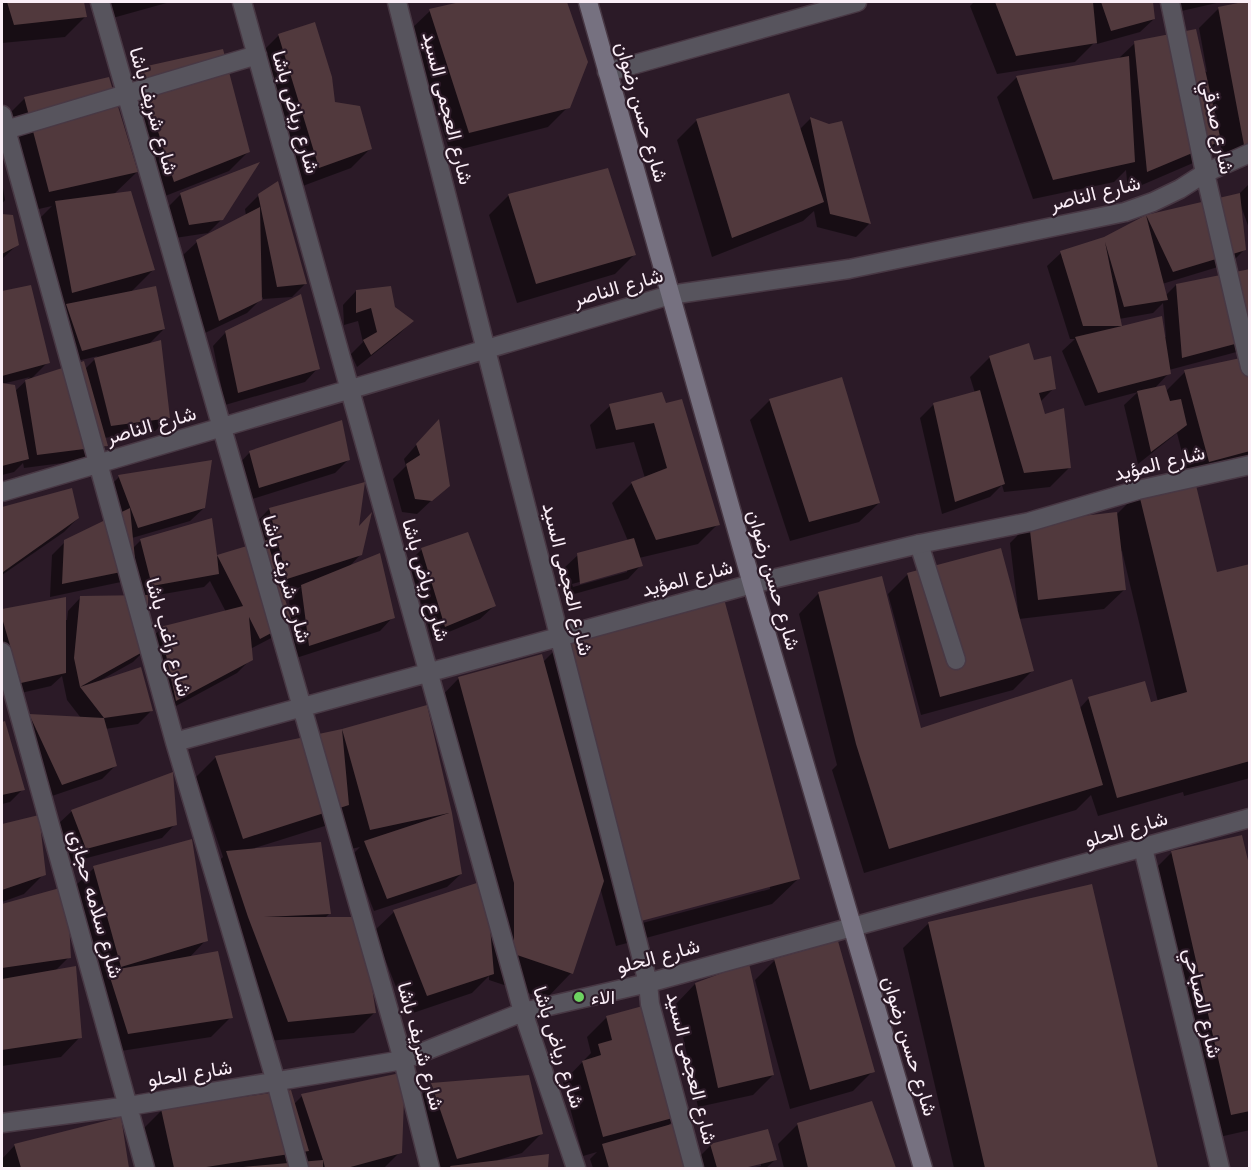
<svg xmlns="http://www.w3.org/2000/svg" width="1251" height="1170" viewBox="0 0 1251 1170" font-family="Helvetica,Vazirmatn,sans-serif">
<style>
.shadow{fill:#0007;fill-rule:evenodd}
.building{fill:#51393d}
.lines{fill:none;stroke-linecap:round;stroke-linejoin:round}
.lane-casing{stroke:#483844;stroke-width:21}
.street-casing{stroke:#483844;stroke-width:21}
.secondary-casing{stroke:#483844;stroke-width:21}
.lane{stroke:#57545d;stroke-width:18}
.street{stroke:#57545d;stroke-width:18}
.secondary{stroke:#767180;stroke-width:18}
.poi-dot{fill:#6dd361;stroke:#2b1a27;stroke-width:2}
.labels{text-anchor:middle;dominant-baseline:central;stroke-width:4.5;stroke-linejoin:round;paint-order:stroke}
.street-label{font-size:20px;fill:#faeef7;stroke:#2b1a27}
.poi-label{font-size:20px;fill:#faeef7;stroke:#2b1a27;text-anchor:start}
</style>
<rect width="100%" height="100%" fill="#2b1a27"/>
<path class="shadow" d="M2,2H82L85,17L65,37L2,43Z
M104,2H170L109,19Z
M466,2H566L586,62L568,107L548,127L450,152L410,30L430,11Z
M974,2H1152L1154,19L1140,32L1097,44L1096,41L1075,62L997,74L970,6Z
M1174,2H1221L1177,12Z
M1250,2V157L1224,164L1220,141L1200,160L1128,191L1126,170L1114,182L1033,199L997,97L1017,77L1118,59L1135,43L1207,72L1199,28L1219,8Z
M279,35L371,148L351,168L300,187L259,55Z
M139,69L249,151L229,171L155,200L119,89Z
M25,98L137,172L114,194L153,270L130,293L164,329L148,345L169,418L155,431L104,438L106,446L93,459L24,468L23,463L14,472L2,475V385L13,386L14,392L30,377L2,384V292L30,286L48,362L31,379L85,369L98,356L69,363L36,222L52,206L30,211L5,118Z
M810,119L828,125L841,123L869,224L856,237L817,227L814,211L803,221L712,257L677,140L697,120L799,130Z
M2,182L5,200L2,204Z
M1250,183V231L1241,206L1245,249L1231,263L1162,284L1165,296L1176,285L1244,350L1169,370V373L1154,389L1166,391L1185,372L1250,358V465L1193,480L1216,574L1250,565V778L1184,796L1183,792L1098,816L1091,795L1076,810L864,873L832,770L837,765L799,614L818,594L881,578L920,729L1079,709L1089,698L1150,704L1158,702L1122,551L1120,552L1124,590L1104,609L1019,619L1032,671L1013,690L921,715L888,594L908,574L1018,610L1010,543L1030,523L1117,514L1139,492L1189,480L1177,433L1138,464L1124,405L1138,392L1085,406L1062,351L1075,339H1070L1047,266L1061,253L1105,238L1147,216L1238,195ZM1163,303L1166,337L1121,327L1119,319L1153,313Z
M181,194L222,219L208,233L175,238L167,208Z
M509,195L634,255L615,274L517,303L489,215Z
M258,196L305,284L292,297L263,299V297L247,313L205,333L183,255L197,242L246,216L245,209Z
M2,216L12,217L17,245L2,259Z
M356,291L393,308L412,321L399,334L357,367L351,354L363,342L358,321L344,325L343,305Z
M226,332L318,368L305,382L225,405L213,346Z
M990,357L1033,362L1054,388L1040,402L1044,416L1070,467L1050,487L1004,492L1002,485L990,497L942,514L920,418L933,405L975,393L970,377Z
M661,394L718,524L698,544L639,558L641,565L628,579L567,596L564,568L578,555L628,541L612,503L632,483L645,478L634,442L596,449L590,425L610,406ZM627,569V572L573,587L572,584Z
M770,400L879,503L859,522L790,541L750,420Z
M425,435L448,485L417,514L402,512L393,479L406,466L404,459Z
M250,452L348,460L335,473L246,501L237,466Z
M119,477L204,508L190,521L132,538L133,548L141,540L216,557L254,545L250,529L269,509L357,528L361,554L348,568L393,617L380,631L296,658L291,621L277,635L250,649L251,659L237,673L163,713L148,647L133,662L101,680L151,711L138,724L105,729L115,766L102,779L49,797L17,728L30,715L81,718L67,700L62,676L51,686L8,696L2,675V610L64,599V620H67L68,611L81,597H139L132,571L121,582L50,597L52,555L65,542L116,517L106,490ZM210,581L226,612L161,629L147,642L146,597L204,587ZM301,587L289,599L291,616L289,617L282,593Z
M71,489L78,518L64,532L2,575V508Z
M422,549L494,606L480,619L432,639L409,562Z
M566,639L798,879L772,904L616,946L600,887L571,973L546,999L489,980V976L472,993L407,1015L374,931L394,912L482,882L434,704L459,678L543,662ZM770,885V889L635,925L634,922Z
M426,707L450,813L461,874L447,887L374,911L352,855L360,847L351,849L328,825L252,849L330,913L324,919L374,1013L354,1033L268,1041L207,872L223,857L196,777L216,757L342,731Z
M4,723L23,789L10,802L2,804V724Z
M72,811L175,824L162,838L72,862L58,824Z
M38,817L44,874L24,894L2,902V826Z
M1172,852L1250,876V1130L1206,1140L1146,878Z
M94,868L206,940L189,958L231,1017L211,1037L108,1053L74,887Z
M1091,885L1156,1168H954L903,948L929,923Z
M66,888L69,957L55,971L80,1037L61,1057L2,1066V906Z
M775,960L873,1071L853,1091L790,1109L755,980Z
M695,984L773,1075L753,1095L698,1107L676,1004Z
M607,1017L678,1115L667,1127L687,1168H593L590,1159L597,1152L583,1156L563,1082L591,1053L587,1037Z
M432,1085L542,1133L522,1153L498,1160L499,1162L547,1156V1168H434L412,1104Z
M302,1096L400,1152L384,1168H151L142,1130L162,1110L294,1104Z
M871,1103L894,1168H784L778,1144L798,1124Z
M120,1118L127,1168H2V1159L15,1145Z
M711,1145L775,1160L766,1168H750L761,1166V1163L738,1168H700L698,1158Z"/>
<path class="building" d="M7,2H84L87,17L14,25Z
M460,2H567L588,62L570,108L469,133L429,9Z
M995,2H1093L1097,43L1016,56Z
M1101,2H1153L1155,19L1111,31Z
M1243,2H1250V144L1244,145L1218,7Z
M315,22L332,77L335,102L360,106L372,149L319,168L278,34Z
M1196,29L1221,141L1147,172L1134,41Z
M223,49L250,152L174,182L138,68Z
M1129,56L1135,162L1053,180L1016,76Z
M109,77L138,172L49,192L24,97Z
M789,93L824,202L732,238L696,119Z
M810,117L829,124L842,121L871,224L830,214Z
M260,162L223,220L189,225L180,193Z
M608,168L636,255L536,284L508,194Z
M278,181L307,284L277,287L258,194Z
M131,191L155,270L72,293L55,201Z
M1240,193L1246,250L1173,272L1146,215L1168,300L1124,307L1105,242L1122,326L1162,316L1171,374L1098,393L1075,337L1122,326H1083L1060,251L1104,237L1146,215Z
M260,207L262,300L219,321L196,240Z
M2,214L13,215L19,245L2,254Z
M1250,269V340L1182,358L1176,284Z
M31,285L50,363L2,376V291Z
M156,286L165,329L82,351L66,304Z
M391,286L395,307L414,321L371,355L363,340L377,332L371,308L356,313V290Z
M301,294L320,369L238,393L225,331Z
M161,340L170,418L111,426L94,358Z
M1029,343L1034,360L1051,356L1056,389L1039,393L1045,414L1064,408L1071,468L1024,473L989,356Z
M1250,356V451L1209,462L1184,370Z
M84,361L108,446L37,455L25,380Z
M842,377L880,503L809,522L769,399Z
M2,383L15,385L29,459L2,466Z
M1165,385L1170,401L1181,399L1187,425L1151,452L1137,391Z
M980,390L1005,484L955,502L933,403Z
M662,392L666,403L682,399L720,525L656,540L631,482L667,468L654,423L616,430L609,404Z
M439,419L450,486L432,501L415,499L406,464L420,455L416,444Z
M342,420L350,460L259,488L249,451Z
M212,460L205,508L138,528L118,475Z
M1194,477L1217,572L1250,564V761L1117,798L1088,697L1145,681L1151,702L1187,692L1138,490Z
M365,482L359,526L372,512L362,555L287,579L269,508Z
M72,488L79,518L3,572L2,507Z
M130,508L136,569L62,584L64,540Z
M1117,512L1126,590L1038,600L1029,522Z
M212,518L217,555L267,540L292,622L260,639L249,617L253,660L176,701L160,627L243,606L217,555L219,574L152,586L140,539Z
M468,532L496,606L445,627L421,548Z
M634,538L643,566L580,584L577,553Z
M1001,548L1034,671L940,697L907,573Z
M380,553L395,618L309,646L301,585Z
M882,576L921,728L1072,679L1103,785L889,849L856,744L818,592Z
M148,595V649L80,687L74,658L80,596Z
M723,595L800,879L641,921L565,637Z
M66,597V673L21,683L2,618V609Z
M542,654L604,881L573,974L514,954V883L458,677Z
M141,667L153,711L104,718L117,766L62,785L29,714L104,718L80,687Z
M427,705L452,813L462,874L387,899L364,841L449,813L370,830L342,729L349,805L243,839L215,756L342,729Z
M5,721L25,790L2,795V722Z
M173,772L177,825L86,849L71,810Z
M39,815L46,875L2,890V824Z
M1242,835L1250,869V1111L1231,1115L1171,851Z
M192,839L208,941L121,967L93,866Z
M321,842L331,914L264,917H361L376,1013L288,1022L248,917L226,851Z
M486,880L494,974L427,996L393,910Z
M1092,884L1158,1168H985L928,922Z
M67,886L71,958L2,968V904Z
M838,941L875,1072L810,1090L774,959Z
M218,951L233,1018L128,1034L108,971Z
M749,963L774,1075L718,1088L695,983Z
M76,966L82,1038L2,1050V979Z
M650,1004L680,1116L603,1137L582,1061L601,1055L598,1044L612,1040L606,1016Z
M405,1072L402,1153L347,1168H325L323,1160V1168H243V1167L323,1160L301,1094Z
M529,1075L543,1134L457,1159L431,1083Z
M291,1090L309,1151L200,1168H174L161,1109Z
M872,1101L896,1168H808L797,1123Z
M121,1117L129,1168H21L14,1144Z
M675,1123L689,1168H609L602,1144Z
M768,1129L777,1160L744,1168H717L710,1144Z
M549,1154L548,1168H451L450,1166Z"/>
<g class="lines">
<g class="lane-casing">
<path id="lane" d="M919,544L956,660"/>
</g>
<g class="street-casing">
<path id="street" d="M100,2L403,1060L430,1168
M242,2L523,1012L576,1168
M397,2L648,983L650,1004L694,1168
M1170,2L1205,173L1250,367
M607,72L857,2
M2,115L175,742L276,1082L299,1168
M2,131L257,55
M2,492L670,295L849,269L1125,212L1153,202L1180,189L1205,173L1250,153
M2,652L145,1168
M175,742L752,584L919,544L1029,522L1138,490L1250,465
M1143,848L1220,1168
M2,1123L129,1106L403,1060L523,1012L648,983L1250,818"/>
</g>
<g class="secondary-casing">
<path id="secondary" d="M588,2L752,584L923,1168"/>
</g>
<use href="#lane" class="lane"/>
<use href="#street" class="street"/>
<use href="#secondary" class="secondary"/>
</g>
<circle class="poi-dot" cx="579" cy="997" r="6"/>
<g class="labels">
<g class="street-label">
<text transform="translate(448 108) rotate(76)">شارع العجمى السيد</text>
<text transform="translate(154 111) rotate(74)">شارع شريف باشا</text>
<text transform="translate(296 112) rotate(74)">شارع رياض باشا</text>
<text transform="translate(642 112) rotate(74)">شارع حسن رضوان</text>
<text transform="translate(1218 127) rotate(78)">شارع صدقي</text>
<text transform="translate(1095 193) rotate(-14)">شارع الناصر</text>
<text transform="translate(618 287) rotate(-16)">شارع الناصر</text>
<text transform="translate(151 425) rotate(-16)">شارع الناصر</text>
<text transform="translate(1159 463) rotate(-14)">شارع المؤيد</text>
<text transform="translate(687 578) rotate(-15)">شارع المؤيد</text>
<text transform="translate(287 579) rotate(74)">شارع شريف باشا</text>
<text transform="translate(568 579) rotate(76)">شارع العجمى السيد</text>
<text transform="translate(426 580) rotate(74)">شارع رياض باشا</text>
<text transform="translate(774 580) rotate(74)">شارع حسن رضوان</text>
<text transform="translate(169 637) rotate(74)">شارع راغب باشا</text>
<text transform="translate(1126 829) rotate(-16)">شارع الحلو</text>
<text transform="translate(96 904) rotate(74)">شارع سلامه حجازى</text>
<text transform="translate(658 956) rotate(-15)">شارع الحلو</text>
<text transform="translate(1203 1003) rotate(77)">شارع الصباحي</text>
<text transform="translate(421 1046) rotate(75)">شارع شريف باشا</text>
<text transform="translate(910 1046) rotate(73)">شارع حسن رضوان</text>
<text transform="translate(559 1047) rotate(72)">شارع رياض باشا</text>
<text transform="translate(692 1068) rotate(76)">شارع العجمى السيد</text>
<text transform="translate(190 1073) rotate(-9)">شارع الحلو</text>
</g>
<g class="poi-label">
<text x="591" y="997">الاء</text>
</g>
</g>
<rect width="1251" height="1170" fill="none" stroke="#faeef7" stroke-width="6"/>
</svg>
